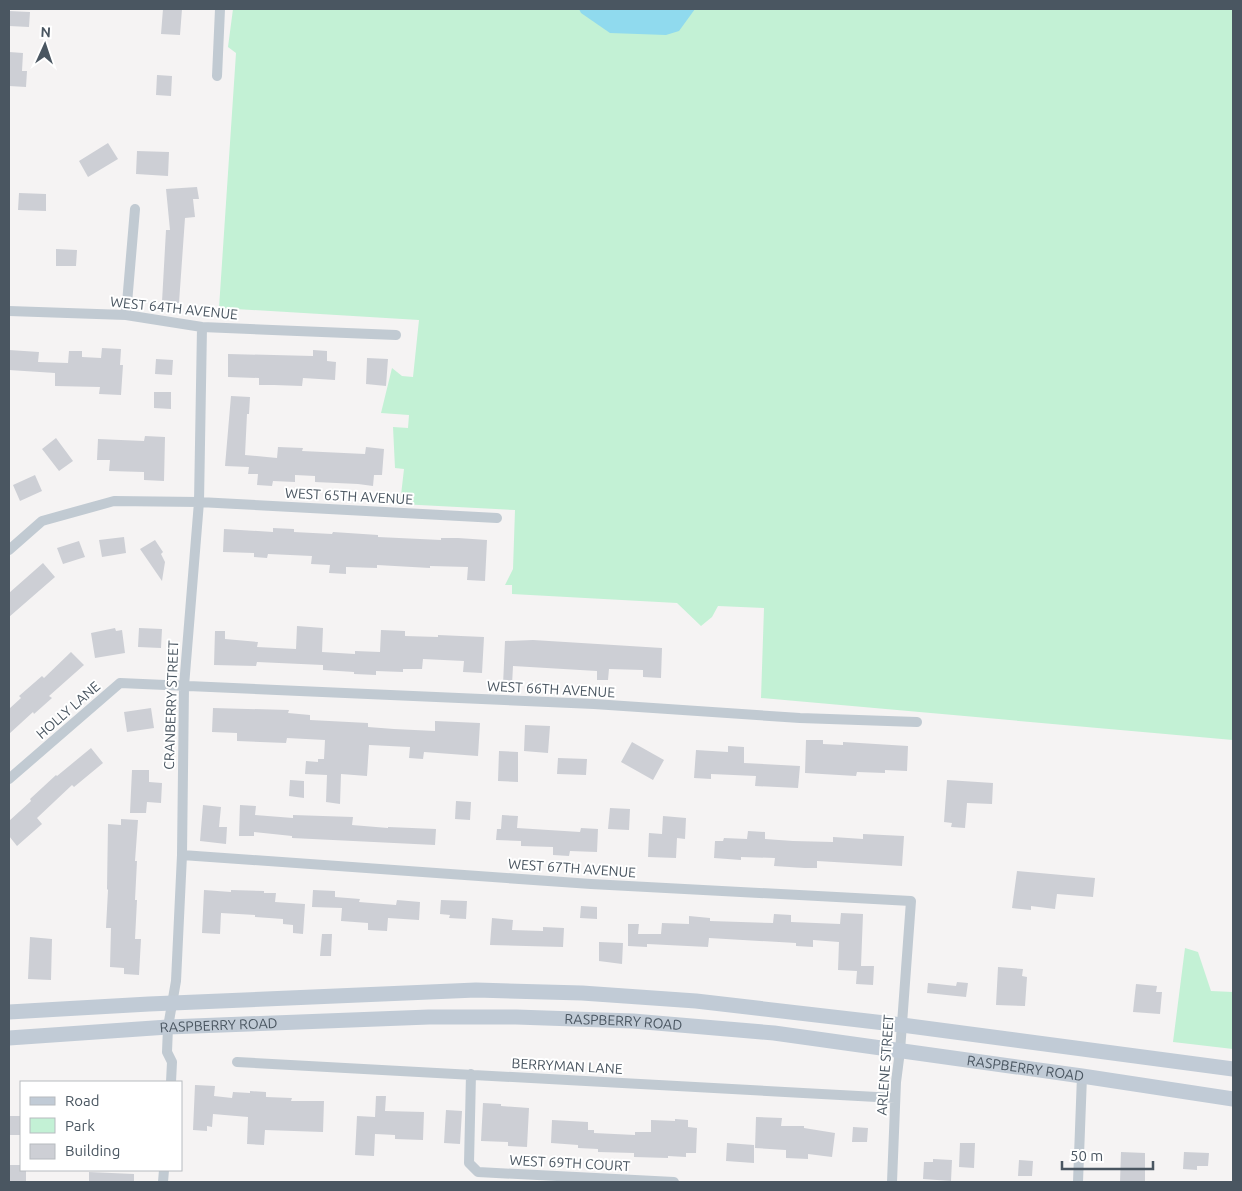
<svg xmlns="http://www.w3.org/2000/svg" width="1242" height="1191" viewBox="0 0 1242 1191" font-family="Ubuntu,sans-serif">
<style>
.green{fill:#c3f1d5}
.water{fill:#90daee}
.building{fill:#cdcfd5}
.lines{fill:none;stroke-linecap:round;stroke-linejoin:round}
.street{stroke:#c1cad2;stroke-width:10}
.secondary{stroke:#c1cbd6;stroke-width:15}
.labels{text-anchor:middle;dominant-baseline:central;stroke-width:4;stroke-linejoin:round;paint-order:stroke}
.street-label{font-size:14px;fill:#4a5661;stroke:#fff}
</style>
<rect width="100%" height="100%" fill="#f5f3f3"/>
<path class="green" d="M233,9H1233V740L761,698L764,608L718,606L712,617L701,626L677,603L512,594V585H505L513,569L515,510L400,504L404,469L395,468L393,427L408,428L409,415L381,413L392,368L402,376L413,377L419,320L219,308L236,53L228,47Z
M1185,948L1198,952L1211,991L1233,992V1049L1173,1042Z"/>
<path class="water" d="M579,9H695L679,31L666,35L610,33L581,13Z"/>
<path class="building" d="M163,9H182L180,35L161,34Z
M9,11L30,12L29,27L9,26Z
M9,52L23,53L22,71H27L26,87L9,86Z
M157,75L172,76L171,96L156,95Z
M108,143L118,159L88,177L79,161Z
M137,151L169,152L168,176L136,174Z
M197,187L199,199H193L195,217L185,218L179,303L162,302L166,230H170L166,189Z
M19,193L46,194V211L18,210Z
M56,249L77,250L76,266H56Z
M102,348L121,349L120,365H123L121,395L99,394L100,387L55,386V373L9,370V350L39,352L38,362L68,363L69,351H82V357L101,358Z
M313,350L327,351V361L336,362L335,380L303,378L302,386L274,385H259V378L228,377V354L313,356Z
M367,358L388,359L386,386L366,384Z
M156,359L173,360L172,375L155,374Z
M154,392H171V409L154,408Z
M231,396L250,397L249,414H247L245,455L277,458L278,447L303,448L302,451L365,454L366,447L384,449L382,475H374L373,486L358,484L315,482V476L295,475V482L273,481L272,486L257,485L258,474H248L249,467L225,466Z
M145,436L165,437L164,481L144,480V472L109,471L110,460H97L98,439L144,441Z
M56,438L73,461L59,471L42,449Z
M35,475L42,491L20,501L13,485Z
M273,528L294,529V532L332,534L333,532L378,535V537L441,540V538H458L487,540L485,581L467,580L468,567L430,566V568L377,565V568L346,567V574L329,573L330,565L311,564L312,556L268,554L267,558L254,557V553L223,552L224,529L273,532Z
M124,537L126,553L102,557L99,540Z
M155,540L163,552L161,554L165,562L162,581L140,549Z
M79,541L85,557L63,564L57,548Z
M43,563L55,577L9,617V593Z
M297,626L323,628L322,652L355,654V651L380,652L381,630L405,631V636L438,637V635L484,637L482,673L463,672L464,661L423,659L422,669H403V672L376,671V675L354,674V672L323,670V665L257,662L256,666L214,665L215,631H225V639L258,642L257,647L296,649Z
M115,628L116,631L122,630L125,653L95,658L91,633Z
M139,628L162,629L161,648L138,647Z
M533,640L662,648L661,678L643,677V670L609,669L608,680H597V671L513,666L512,685H503L505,641Z
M71,652L84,665L49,696L52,698L34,714L33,712L9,734V709L21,698L19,696L42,676L44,678Z
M151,708L154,728L127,732L124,712Z
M213,708L289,710L288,713L310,715V720L368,723V727L394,729L435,731V721L480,723L478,756L424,752L423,759L409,758L410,747L369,745L367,776L341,774L340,804L326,802L327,775L305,774L306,761L318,762V759H324L325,740L287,738L286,743L237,741V733L212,732Z
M525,725L550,726L548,753L524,751Z
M806,740H823V744L843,745V742L908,746L907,771L885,770V773L857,772L856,776L805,773Z
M632,742L664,760L653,780L621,762Z
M728,746L744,747V763L800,766L798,788L755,786L756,776L711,774V779L694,778L696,750L728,752Z
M91,748L103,763L74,787L72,785L37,818L42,824L17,846L9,836V821L31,801L30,799L56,775L57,776Z
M499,751L518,752V782L498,781Z
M558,758L587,759L586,775L557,774Z
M132,770H149V782L162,783L161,803L147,802L146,813H130Z
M290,780L304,781V798L289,796Z
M947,780L993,783L992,804L967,803L965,828L951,827L952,823L944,822Z
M456,801L471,802L470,820L455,819Z
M203,805L221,807L219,827H227L226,844L200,841Z
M240,805L256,806L255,815L293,818V815L353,817L352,825L388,828V827L436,829L435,845L292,838V836L254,832V836H239Z
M610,808L630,809L629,830L608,829Z
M502,815L518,816L517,828L580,832L581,828L598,829L597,852L570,851L569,856L553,855V847L521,846V841L496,840L497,829H501Z
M663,816L686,818L685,839L677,838L676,858L648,857L649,833L662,834Z
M121,819L138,820L135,861H137L135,900H137L135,939H141L139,975L124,974V968L110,967L111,928H106L108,890L107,889L108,824L121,825Z
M748,831L765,832V839L793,841L833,842V837L863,839V834L904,836L902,866L817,861V868H805L774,866L775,858L741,857V860L714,858L715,841H723L724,838L747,839Z
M1017,871L1095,878L1093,897L1057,894L1055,909L1031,906V910L1012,908Z
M204,890L231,892V890L264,891V893H276L275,902L305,904L303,934L293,933V925L283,924V919L255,917V915L221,913L220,934L202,933Z
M313,890L335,891V897L360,899L359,902L396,905L397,900L420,902L419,920L388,918L387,931L368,930V923L341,921L342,908L312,907Z
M441,900L467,901L466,919L449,918L450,915L440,914Z
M581,906L597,907V919L580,918Z
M841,913L863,914L861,966H874L873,985L856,984L857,971L838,970L839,942L813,940V947L796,946V943L709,938L708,947L647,944V947L628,946V924H639L638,934H661L662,923L689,924V916L710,918V921L773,923L774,914L791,915V922L840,924Z
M492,918L513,920L512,930L543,931V927L564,928L563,947L490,945Z
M322,934H332L331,956H320Z
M30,937L52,939L51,980L28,979Z
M599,942L623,943L622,964L599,961Z
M998,967L1023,969L1022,976L1027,977L1025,1006L996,1005Z
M957,982L968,983L966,997L927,993L928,983L956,986Z
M1136,984L1157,986L1156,992H1162L1160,1014L1133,1012Z
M195,1085L215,1086L214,1096L232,1098L233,1092L250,1093V1091L266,1092V1097L292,1098L291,1101H324L323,1132L265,1130L264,1145L247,1144L248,1117L213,1114L212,1127L207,1126V1131L193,1130Z
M376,1096H386L385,1111L424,1112L423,1140L395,1139V1135L375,1134L374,1156L355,1155L357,1116L375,1117Z
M483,1103L501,1104V1106L529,1108L527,1147L508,1146V1142L481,1141Z
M446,1110L462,1111L460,1144L444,1143Z
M9,1116H21V1135H9Z
M756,1117L782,1118L781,1126H804V1128L835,1133L832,1157L808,1154V1159L786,1158V1150L755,1148Z
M675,1119L688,1120V1127L697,1128L696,1153H686V1157L668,1156V1158L634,1157V1153L598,1152V1149L578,1148V1145L551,1143L552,1120L588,1122V1130H594V1133L635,1135V1132H651V1120L675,1121Z
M853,1127L868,1128L867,1142H852Z
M727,1143L754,1145V1163L726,1161Z
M960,1143H975L974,1168L959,1167Z
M1121,1152L1145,1153V1182H1120Z
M1184,1152L1209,1153L1208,1166H1197V1170L1183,1169Z
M933,1159L952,1160L951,1181L923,1179L924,1162H933Z
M1019,1160L1033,1161L1032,1176H1018Z
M9,1165H21V1170H26V1182H9Z
M89,1172L134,1174V1182H89Z"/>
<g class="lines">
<path class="street" d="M217,76L220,9
M9,311L126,315L202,327L396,335
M126,315L135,209
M9,550L42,521L114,501L199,502L497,518
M9,779L120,683L594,704L800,718L917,722
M182,855L591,884L911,901L900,1051L896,1082L892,1182
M237,1062L895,1098
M471,1074L469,1163L478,1172L674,1182
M171,1082L172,1062L167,1052L168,1027L176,981L182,855L184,686L199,502L202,327
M163,1182L164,1170
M1078,1182L1082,1076"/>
<g class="secondary">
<path d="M9,1012L149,1004L476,990L582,993L696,1001L902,1025L1233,1069"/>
<path id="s1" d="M9,1038L168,1027L429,1017H516L633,1021L774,1033L1082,1076L1233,1099"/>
</g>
</g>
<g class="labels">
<g class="street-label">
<text transform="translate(174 308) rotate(6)">WEST 64TH AVENUE</text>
<text transform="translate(349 496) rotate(3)">WEST 65TH AVENUE</text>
<text transform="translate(551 689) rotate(3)">WEST 66TH AVENUE</text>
<text transform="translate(171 705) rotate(-88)">CRANBERRY STREET</text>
<text transform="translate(68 710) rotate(-41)">HOLLY LANE</text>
<text transform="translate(572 868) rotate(4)">WEST 67TH AVENUE</text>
<text stroke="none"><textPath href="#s1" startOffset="615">RASPBERRY ROAD</textPath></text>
<text stroke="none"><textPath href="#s1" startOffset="210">RASPBERRY ROAD</textPath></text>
<text transform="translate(885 1065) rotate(-86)">ARLENE STREET</text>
<text transform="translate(567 1066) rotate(3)">BERRYMAN LANE</text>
<text stroke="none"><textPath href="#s1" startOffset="1020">RASPBERRY ROAD</textPath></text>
<text transform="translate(570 1163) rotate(3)">WEST 69TH COURT</text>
</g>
</g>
<rect width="1242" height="1191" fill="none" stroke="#4a5661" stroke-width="20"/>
<rect x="20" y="1081" width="162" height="90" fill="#ffffff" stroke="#b7bbc0"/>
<rect x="30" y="1097" width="25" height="8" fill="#c1cbd6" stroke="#b7bbc0"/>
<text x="65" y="1106" font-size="15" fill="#4a5661">Road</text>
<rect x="30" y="1118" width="25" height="15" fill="#c3f1d5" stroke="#b7bbc0"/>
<text x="65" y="1131" font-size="15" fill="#4a5661">Park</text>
<rect x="30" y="1144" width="25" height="15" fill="#cdcfd5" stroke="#b7bbc0"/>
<text x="65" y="1156" font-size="15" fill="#4a5661">Building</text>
<g transform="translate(45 45) rotate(3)" stroke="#ffffff" stroke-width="4" paint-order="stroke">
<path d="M0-4L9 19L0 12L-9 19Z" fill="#4a5661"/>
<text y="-8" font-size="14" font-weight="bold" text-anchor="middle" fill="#4a5661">N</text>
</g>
<path d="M1062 1161v8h91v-8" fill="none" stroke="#4a5661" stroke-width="2.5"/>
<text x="1070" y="1161" font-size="15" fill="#4a5661" stroke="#ffffff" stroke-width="4" paint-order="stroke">50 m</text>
</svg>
